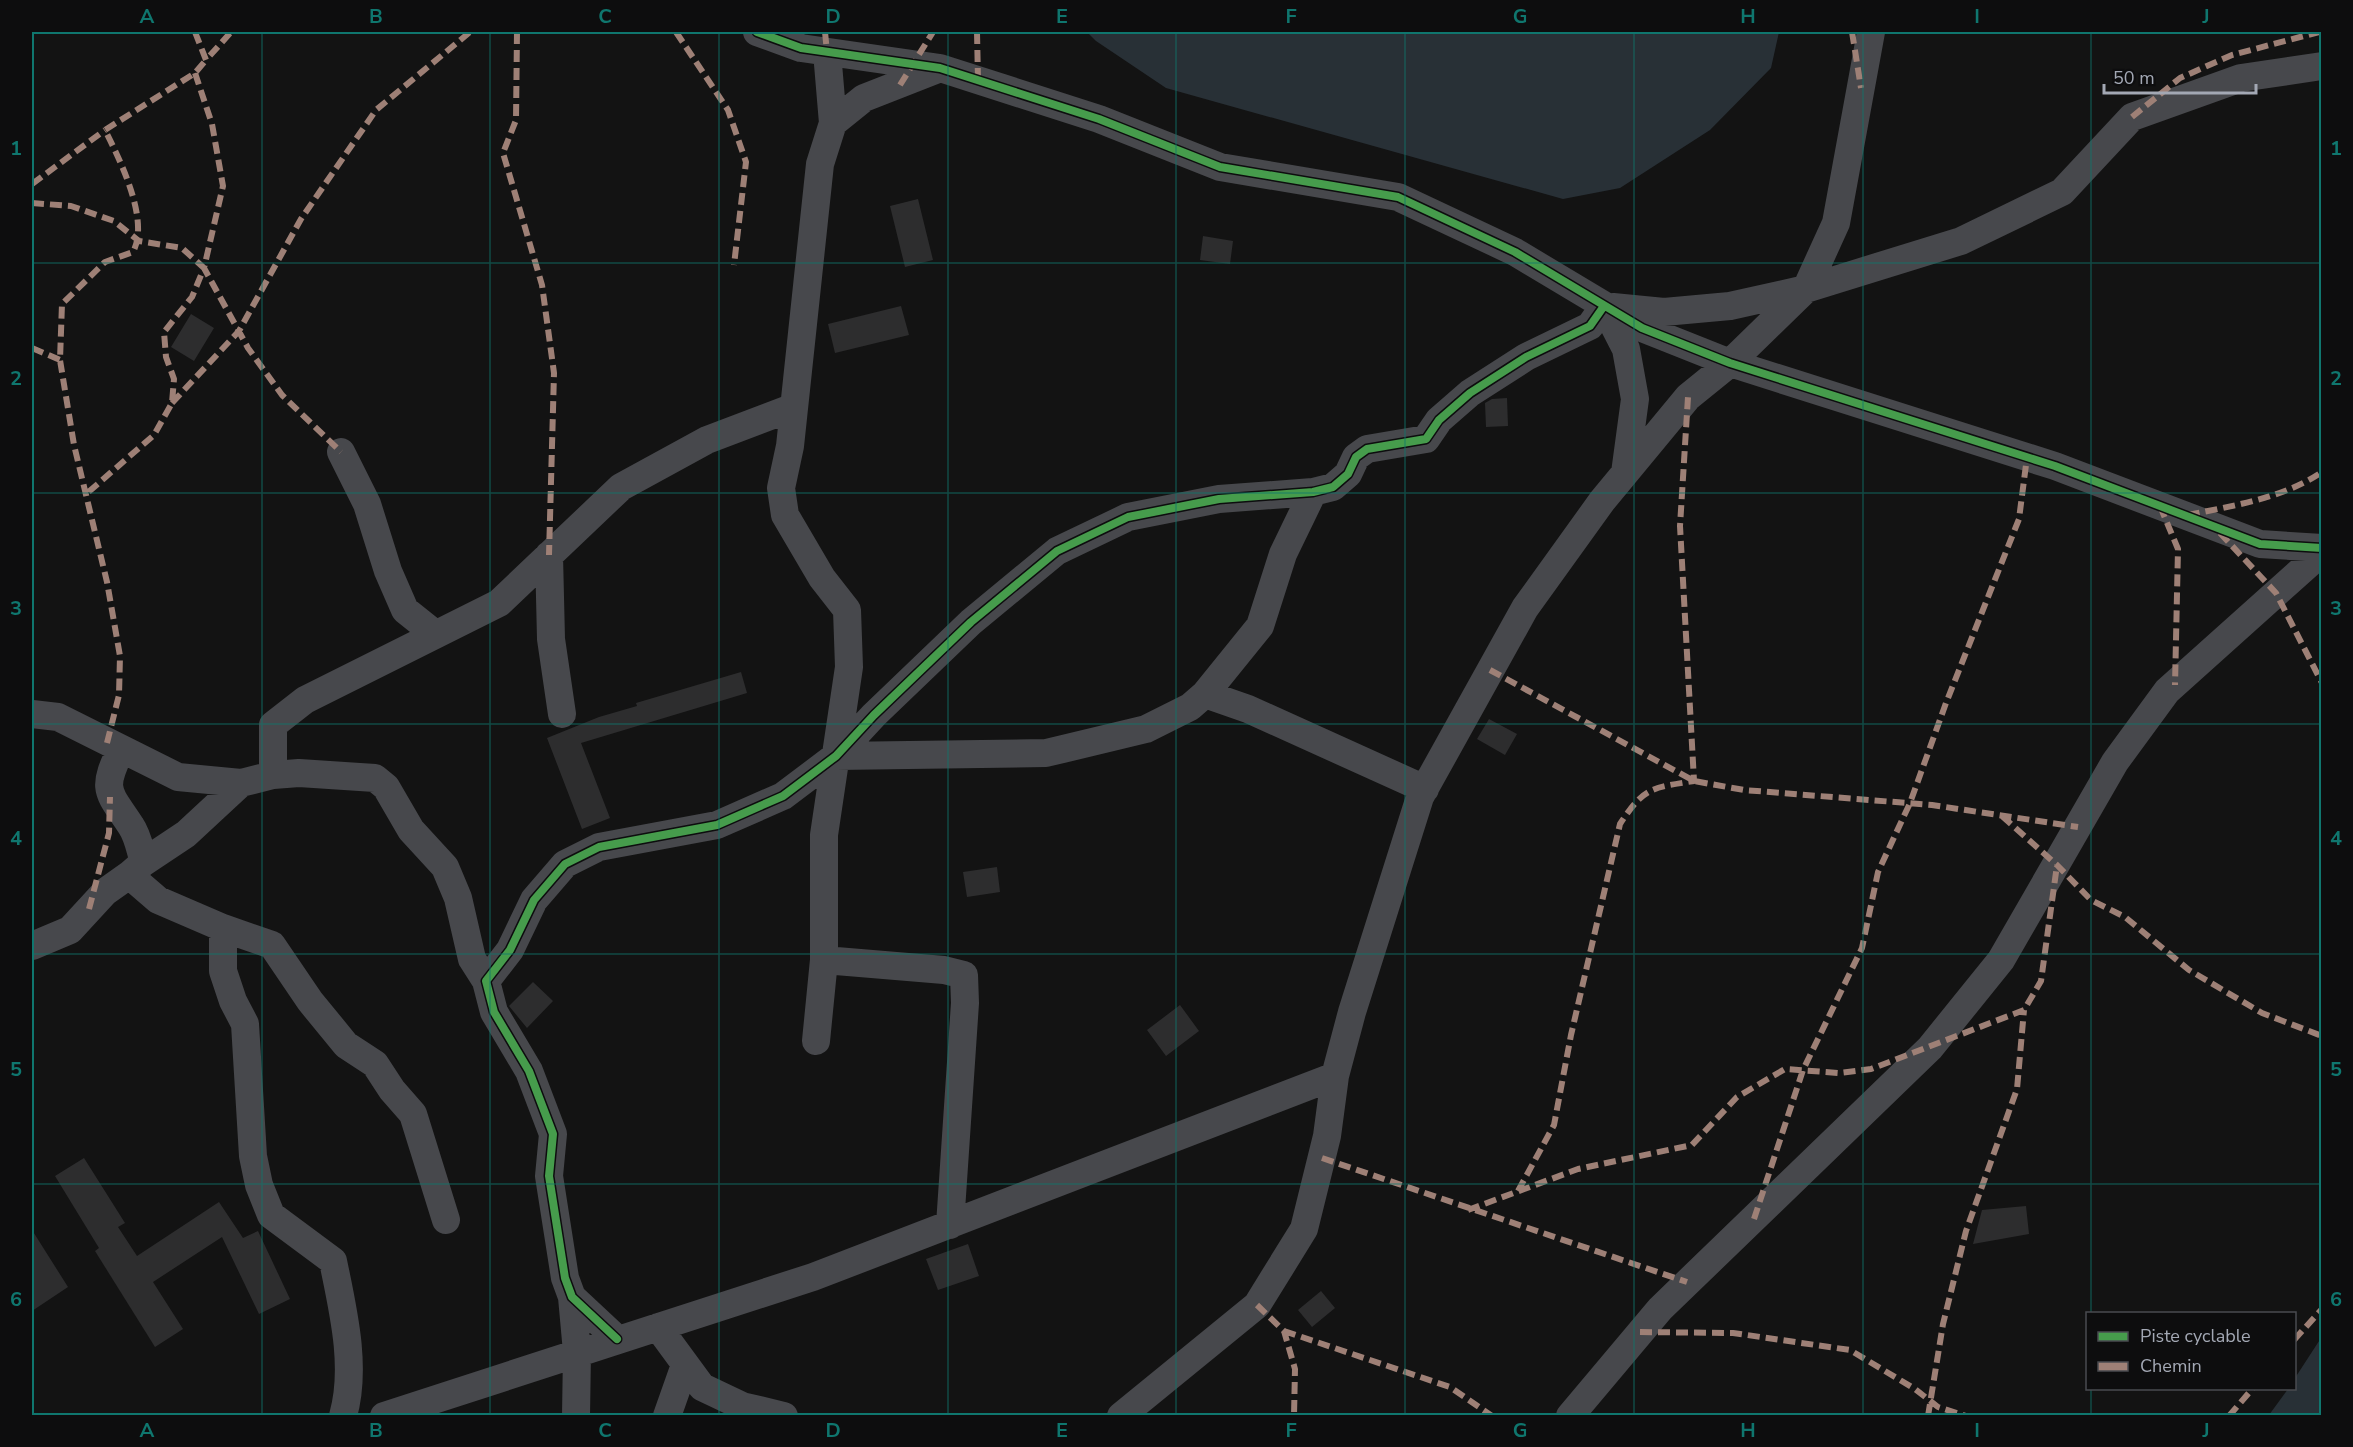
<svg xmlns="http://www.w3.org/2000/svg" width="2353" height="1447" viewBox="0 0 2353 1447" font-family="'Nunito Sans',sans-serif">
<style>
.water{fill:#283036}
.building{fill:#2d2d2e}
.lines{fill:none;stroke-linecap:round;stroke-linejoin:round}
.minor{stroke:#47484c;stroke-width:28}
.quiet{stroke:#9e8076;stroke-width:6;stroke-dasharray:12 6;stroke-linecap:butt}
.cycleway-casing{stroke:#0d0d0e;stroke-width:11}
.cycleway{stroke:#469c4c;stroke-width:8}
.grid{fill:none;stroke:#0f766e;stroke-width:1.5;stroke-opacity:0.55}
.neatline{fill:none;stroke:#0f766e;stroke-width:2}
.grid-label{font-size:20px;text-anchor:middle;font-weight:bold;fill:#0f766e}
</style>
<rect width="100%" height="100%" fill="#131313"/>
<path class="water" d="M1087,32H1779L1771,68L1710,130L1620,188L1563,199L1166,88L1096,41Z
M2321,1338V1415H2269L2288,1389L2294,1388L2295,1378Z"/>
<path class="building" d="M918,199L933,260L905,267L890,206Z
M1203,236L1233,241L1230,264L1200,260Z
M901,306L909,335L835,353L828,324Z
M191,314L214,328L194,361L171,347Z
M1507,398L1508,426L1486,427L1485,403L1492,399Z
M741,672L747,693L581,743L610,818L582,829L547,738L599,717L637,706L636,703Z
M1489,719L1517,734L1505,755L1477,739Z
M997,867L1000,892L967,897L963,872Z
M533,982L553,1001L527,1028L509,1006Z
M1180,1005L1199,1031L1166,1056L1147,1030Z
M84,1158L125,1223L118,1227L137,1256L219,1202L243,1238L258,1231L290,1299L259,1314L222,1237L153,1282L183,1329L155,1347L95,1251L99,1248L55,1176Z
M2026,1206L2029,1234L1973,1244L1982,1210Z
M32,1230L68,1287L32,1311Z
M968,1244L979,1276L938,1290L926,1259Z
M1321,1291L1335,1308L1312,1327L1298,1310Z"/>
<g class="lines">
<path class="minor" d="M757,32L801,48L940,68L1099,119L1220,167L1398,197L1515,252L1642,328L1730,363L2055,466L2260,544L2322,548
M827,52L833,123
M1604,306L1626,349L1635,399L1625,473
M1613,307L1664,312L1730,306L1806,289L1961,241L2062,192L2132,117L2241,78L2322,66
M341,452L367,504L388,571L405,610L435,634
M549,555L551,639L562,714
M1205,694L1248,709L1425,789
M32,714L58,717L178,777L241,783
M121,750C100,791 109,792 131,826C138,836 140,850 144,862
M836,756L1046,753L1146,729L1190,707L1205,694L1260,626L1283,554L1313,492
M273,775L241,783L186,834L144,862L129,875L158,900L223,928V971L233,1001L245,1024L253,1156L259,1185L271,1215L333,1261C343,1310 357,1367 343,1416
M223,928L272,945L310,1001L346,1045L375,1064L392,1090L413,1114L446,1220
M32,946L70,930L105,892L129,875
M824,960L944,970L964,975L965,1003L950,1225
M486,981L472,959L458,898L445,867L411,830L386,787L375,778L299,773L273,775V725L305,700L499,603L621,487L707,440L794,407
M816,1041L824,960V835L849,667L847,610L822,578L785,515L781,488L790,446L820,164L833,123L864,98L938,69
M572,1297L577,1352L576,1416
M658,1327L702,1387L742,1406L784,1416
M617,1339L572,1297L565,1278L549,1176L553,1134L529,1071L494,1012L486,981L510,950L534,900L565,864L599,847L717,825L783,796L836,756L874,715L971,622L1057,551L1128,517L1219,499L1313,492L1333,487L1348,474L1356,457L1367,449L1426,439L1439,420L1470,393L1526,357L1590,326L1604,306
M384,1416L813,1277L1335,1076
M667,1416L685,1365
M1121,1416L1257,1305L1304,1229L1327,1136L1335,1076L1352,1012L1420,797L1525,608L1602,501L1688,397L1730,363L1806,289L1836,223L1871,32
M1570,1416L1660,1309L1930,1048L2001,960L2115,762L2167,691L2322,552"/>
<path class="quiet" d="M195,32L206,60L231,32
M517,32L516,120L503,153L542,285L554,373L549,555
M676,32L728,110L746,162L734,265
M825,32L827,52
M977,32L978,80
M1852,32L1861,88
M195,73L212,124L223,186L204,268L248,348L282,395L341,452
M900,85L933,32
M2132,117L2180,78L2232,55L2319,32
M32,184L105,130
M32,203L71,206L114,221L139,241L182,248L204,268L192,297L164,332L166,357L174,379L172,403L154,435L85,495
M32,348L60,360
M172,403L239,331L301,219L376,110L470,32
M2160,506L2178,549L2175,685
M2188,515C2232,506 2284,498 2322,472
M2220,533L2276,593L2322,683
M1490,670L1694,781L1744,790L1932,805L2078,827
M107,743L119,695L120,656L107,582L74,445L60,360L62,304L105,262L133,252C150,220 120,160 105,130L195,73L206,60
M2002,816L2057,865L2091,900L2125,917L2189,970L2262,1013L2322,1036
M89,909L109,833L110,797
M1322,1158L1687,1282
M1518,1191L1554,1125L1571,1035L1620,824C1644,787 1651,788 1694,781L1680,526L1688,397
M1468,1210L1578,1169L1692,1145L1737,1097L1785,1069L1839,1073L1871,1069L2024,1010L2041,981L2057,865
M1754,1219L1803,1070L1862,948L1878,872L1910,803L1946,703L2019,519L2027,457
M1257,1305L1284,1331L1295,1369L1294,1416
M1284,1331L1450,1387L1492,1416
M1640,1332L1733,1333L1850,1350L1915,1389L1938,1407L1966,1416
M2294,1340L2322,1309
M1928,1416L1943,1324L1966,1231L2017,1089L2024,1010
M2229,1416L2253,1388"/>
<g class="cycleway-casing">
<path id="cycleway" d="M757,32L801,48L940,68L1099,119L1220,167L1398,197L1515,252L1642,328L1730,363L2055,466L2260,544L2322,548
M617,1339L572,1297L565,1278L549,1176L553,1134L529,1071L494,1012L486,981L510,950L534,900L565,864L599,847L717,825L783,796L836,756L874,715L971,622L1057,551L1128,517L1219,499L1313,492L1333,487L1348,474L1356,457L1367,449L1426,439L1439,420L1470,393L1526,357L1590,326L1604,306"/>
</g>
<use href="#cycleway" class="cycleway"/>
</g>
<path class="grid" d="M262,32V1416M490,32V1416M719,32V1416M948,32V1416M1176,32V1416M1405,32V1416M1634,32V1416M1863,32V1416M2091,32V1314M32,263H2322M32,493H2322M32,724H2322M32,954H2322M32,1184H2322M2091,1388V1416"/>
<rect width="2353" height="1447" fill="none" stroke="#0d0d0e" stroke-width="66"/>
<rect x="2086" y="1312" width="210" height="78" fill="#0d0d0e" stroke="#494b50" stroke-width="1.5"/>
<rect x="2098" y="1332" width="30" height="9" fill="#469c4c" stroke="#494b50" stroke-width="1.5"/>
<text x="2140" y="1342" font-size="18" fill="#a3a8b4">Piste cyclable</text>
<rect x="2098" y="1362" width="30" height="9" fill="#9e8076" stroke="#494b50" stroke-width="1.5"/>
<text x="2140" y="1372" font-size="18" fill="#a3a8b4">Chemin</text>
<path d="M2104 84v9h152v-9" fill="none" stroke="#a3a8b4" stroke-width="3"/>
<text x="2113" y="84" font-size="18" fill="#a3a8b4" stroke="#0d0d0e" stroke-width="4.5" paint-order="stroke">50 m</text>
<rect x="33" y="33" width="2287" height="1381" class="neatline"/>
<g class="grid-label">
<text x="147" y="23">A</text>
<text x="376" y="23">B</text>
<text x="605" y="23">C</text>
<text x="833" y="23">D</text>
<text x="1062" y="23">E</text>
<text x="1291" y="23">F</text>
<text x="1520" y="23">G</text>
<text x="1748" y="23">H</text>
<text x="1977" y="23">I</text>
<text x="2206" y="23">J</text>
<text x="16" y="155">1</text>
<text x="2336" y="155">1</text>
<text x="16" y="385">2</text>
<text x="2336" y="385">2</text>
<text x="16" y="615">3</text>
<text x="2336" y="615">3</text>
<text x="16" y="845">4</text>
<text x="2336" y="845">4</text>
<text x="16" y="1076">5</text>
<text x="2336" y="1076">5</text>
<text x="16" y="1306">6</text>
<text x="2336" y="1306">6</text>
<text x="147" y="1437">A</text>
<text x="376" y="1437">B</text>
<text x="605" y="1437">C</text>
<text x="833" y="1437">D</text>
<text x="1062" y="1437">E</text>
<text x="1291" y="1437">F</text>
<text x="1520" y="1437">G</text>
<text x="1748" y="1437">H</text>
<text x="1977" y="1437">I</text>
<text x="2206" y="1437">J</text>
</g>
</svg>
